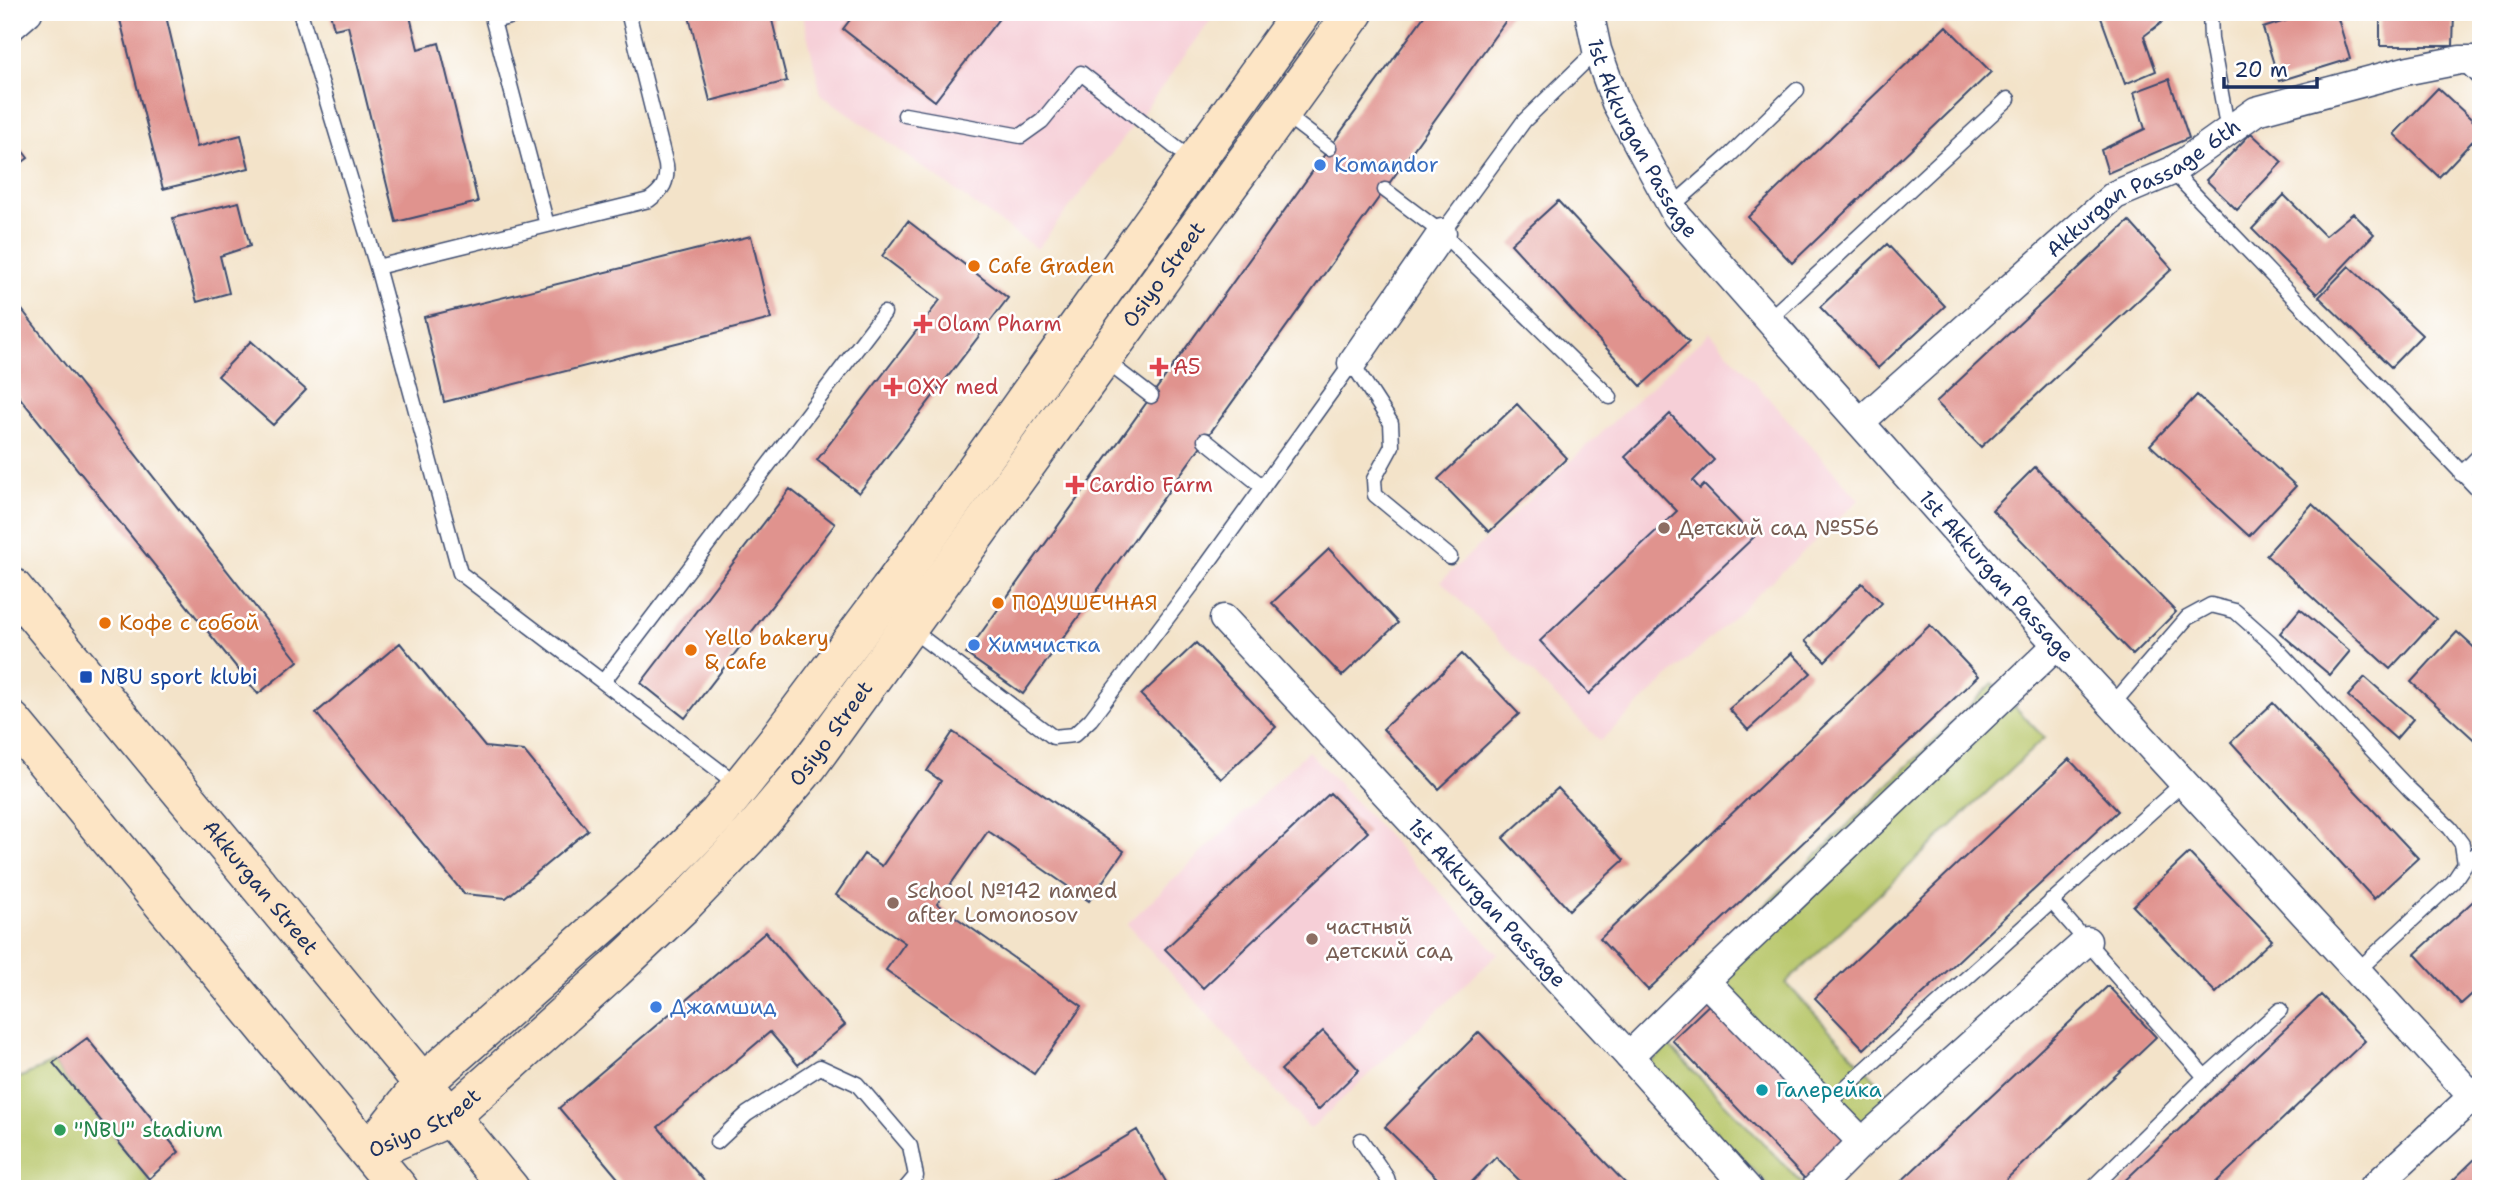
<svg xmlns="http://www.w3.org/2000/svg" width="2493" height="1201" viewBox="0 0 2493 1201" font-family="'Shantell Sans',sans-serif">
<style>
.built{fill:#f6cfd7}
.green{fill:#b7c669;stroke:#697a64;stroke-width:2}
.building{fill:#e0938e}
.lines{fill:none;stroke-linecap:round;stroke-linejoin:round}
.service-casing{stroke:#3b4a6e;stroke-width:17}
.minor-casing{stroke:#3b4a6e;stroke-width:31}
.secondary-casing{stroke:#3b4a6e;stroke-width:41}
.service{stroke:#fff;stroke-width:14}
.minor{stroke:#fff;stroke-width:28}
.secondary{stroke:#fde5c5;stroke-width:38}
.shop-dot{fill:#3f7fe0;stroke:#fff;stroke-width:2.5}
.food-dot{fill:#e8710a;stroke:#fff;stroke-width:2.5}
.health-dot{fill:#e0444e;stroke:#fff;stroke-width:2.5}
.education-dot{fill:#8d6e63;stroke:#fff;stroke-width:2.5}
.transit-dot{fill:#1a4fb4;stroke:#fff;stroke-width:2.5}
.culture-dot{fill:#0f9aa8;stroke:#fff;stroke-width:2.5}
.leisure-dot{fill:#2e9e5b;stroke:#fff;stroke-width:2.5}
.labels{text-anchor:middle;dominant-baseline:central;stroke-width:5;stroke-linejoin:round;paint-order:stroke}
.street-label{font-size:21px;fill:#1b2f5e;stroke:#fff}
.shop-label{font-size:21px;fill:#366cbe;stroke:#fff;text-anchor:start}
.food-label{font-size:21px;fill:#c56008;stroke:#fff;text-anchor:start}
.health-label{font-size:21px;fill:#be3a42;stroke:#fff;text-anchor:start}
.education-label{font-size:21px;fill:#785e54;stroke:#fff;text-anchor:start}
.transit-label{font-size:21px;fill:#164399;stroke:#fff;text-anchor:start}
.culture-label{font-size:21px;fill:#0d838f;stroke:#fff;text-anchor:start}
.leisure-label{font-size:21px;fill:#27864d;stroke:#fff;text-anchor:start}
</style>
<rect width="100%" height="100%" fill="#fff"/>
<filter id="ink" filterUnits="userSpaceOnUse"><feTurbulence type="fractalNoise" baseFrequency=".0143" numOctaves="2"/><feDisplacementMap in="SourceGraphic" scale="14" xChannelSelector="R" yChannelSelector="G"/><feConvolveMatrix kernelMatrix="1 2 1 2 8 2 1 2 1" color-interpolation-filters="sRGB"/></filter>
<filter id="wash" filterUnits="userSpaceOnUse"><feTurbulence type="fractalNoise" baseFrequency=".00686" numOctaves="4" result="noise"/><feDisplacementMap in="SourceGraphic" scale="28" xChannelSelector="R" yChannelSelector="G"/><feGaussianBlur stdDeviation="1.57" result="paint"/><feColorMatrix in="noise" values="0 0 0 0 0 0 0 0 0 0 0 0 0 0 0 0 0 1.4 0 .05"/><feComposite in="paint" operator="in"/></filter>
<g filter="url(#wash)">
<rect width="100%" height="100%" fill="#f3e3c9"/>
<path class="built" d="M802,12H1217L1139,118L1037,249L821,94Z
M1710,332L1859,500L1600,741L1441,581Z
M1308,751L1498,954L1310,1129L1127,924Z"/>
<path class="green" d="M1993,683L2044,738L1786,983L1897,1103L1864,1135L1701,965L1738,932Z
M1669,1046L1803,1184L1799,1189H1772L1649,1064Z
M53,1063L149,1179L147,1189H12V1081Z"/>
<g id="blocks">
<path class="building" d="M118,12H165L197,147L241,135L249,168L163,189Z
M330,12H409L418,49L439,43L478,202L396,222L348,26L334,29Z
M688,12H770L787,81L710,101Z
M856,12H1004L935,101L843,29Z
M1427,12H1512L1023,694L966,654Z
M2099,12H2167L2161,23L2144,36L2156,71L2125,84Z
M2313,12H2336L2350,59L2279,81L2263,28Z
M2380,12H2454L2453,46H2380Z
M1946,26L1991,72L1792,263L1748,217Z
M2169,79L2189,138L2108,173L2101,150L2145,129L2134,92Z
M2438,88L2481,128V132L2439,177L2394,134Z
M2251,133L2282,162L2237,210L2206,180Z
M12,137L28,158L12,170Z
M2284,195L2325,236L2353,213L2374,234L2317,294L2252,229Z
M1558,201L1689,342L1641,386L1511,244Z
M239,202L250,246L220,256L229,293L197,302L173,218Z
M908,221L1008,298L859,493L817,460L940,300L882,256Z
M2129,221L2172,269L1981,447L1936,402Z
M751,236L771,319L444,402L424,317Z
M1887,244L1945,306L1878,368L1820,307Z
M2349,266L2422,335L2391,367L2319,297Z
M12,297L298,661L258,694L12,388Z
M251,341L306,390L273,425L218,376Z
M2197,395L2296,486L2249,536L2150,445Z
M1517,404L1567,458L1489,532L1438,479Z
M1670,414L1714,460L1693,481L1700,489L1704,485L1754,537L1589,694L1540,641L1677,511L1625,457Z
M2035,467L2176,612L2133,655L1992,510Z
M790,489L835,524L685,718L641,683Z
M2312,504L2436,619L2390,669L2266,555Z
M1329,549L1398,623L1342,676L1272,603Z
M1862,583L1882,603L1825,661L1805,641Z
M2300,609L2350,651L2330,675L2280,633Z
M1930,625L1978,676L1648,990L1600,939Z
M2457,632L2481,654V746L2411,682Z
M400,643L485,747L524,751L588,830L506,898L464,894L316,713Z
M1196,643L1276,727L1221,779L1141,695Z
M1792,653L1811,673L1748,730L1729,709Z
M1462,654L1519,714L1439,789L1383,729Z
M2365,677L2413,719L2396,739L2348,696Z
M2273,703L2418,858L2374,899L2231,742Z
M953,732L1124,851L1089,901L988,831L937,904L1082,1006L1034,1074L886,970L905,943L836,895L864,854L882,866L941,781L927,771Z
M2069,759L2118,811L1864,1049L1815,998Z
M1558,788L1624,860L1569,910L1503,838Z
M1330,793L1368,832L1203,988L1165,949Z
M2189,853L2272,940L2216,993L2133,906Z
M2481,894V986L2461,1004L2415,954Z
M766,932L845,1025L798,1065L770,1032L658,1127L711,1189H627L559,1108Z
M2108,986L2156,1037L1996,1189H1893Z
M2321,995L2365,1041L2209,1189H2116Z
M1716,998L1852,1140L1808,1182L1672,1040Z
M1323,1031L1359,1070L1318,1110L1281,1070Z
M1479,1032L1631,1189H1528L1496,1157L1465,1189H1448L1385,1127Z
M87,1038L179,1152L149,1179L53,1063Z
M1137,1130L1170,1189H1038Z
M2481,1153V1189H2444Z"/>
</g>
</g>
<g filter="url(#ink)">
<use href="#blocks" fill-opacity="0" stroke="#3b4a6e" stroke-width="2"/>
<g class="lines">
<g class="service-casing">
<path id="service" d="M300,12L377,267L649,200C663,190 668,182 666,165L628,12
M530,12L493,21L547,225
M2210,12L2211,39L2228,131
M2461,61L2481,80
M1283,113L1329,148
M905,115L1021,136L1042,121L1081,73L1194,162
M2172,171L2481,493
M1385,190L1442,233L1610,397
M1672,206L1728,157L1797,90
M1442,233L1524,121L1597,50
M377,267L460,573L738,785
M1769,319L2008,99
M1103,359L1151,396
M1205,440L1263,487
M2461,474L2481,454
M908,627L1053,737L1074,735L1091,719L1193,584L1352,363L1391,423L1392,446L1374,479L1375,495L1450,557
M603,682L884,313
M2112,705L2187,618L2211,605L2235,611L2270,642L2409,789L2450,828L2462,844L2465,864L2453,882L2357,971
M2465,864L2481,850
M2051,901L2205,1077L2091,1189
M2205,1077L2280,1010
M1826,1105L2183,783
M1361,1140L1387,1178L1390,1189
M717,1142L747,1114L820,1067L857,1084L910,1146L916,1176L905,1189"/>
</g>
<g class="minor-casing">
<g id="minor">
<path id="s1" d="M1589,12L1597,50L1616,103L1677,216L2057,645L2473,1097"/>
<path d="M12,26L28,12"/>
<path d="M1352,363L1442,233"/>
<path id="s2" d="M1860,422L2115,195L2172,171L2256,111L2409,70L2460,60H2481"/>
<path id="s3" d="M1224,619L1629,1056L1748,1189"/>
<path d="M1705,981L2057,645"/>
<path d="M1629,1056L1705,981L1862,1142L1815,1189"/>
<path d="M1862,1142L2087,941"/>
<path d="M2372,1189L2481,1089"/>
</g>
</g>
<g class="secondary-casing">
<g id="secondary">
<path id="s4" d="M12,587L510,1189"/>
<path d="M12,721L399,1189"/>
<path d="M372,1148L423,1083L651,882L718,814L776,742L889,591L1302,12"/>
<path id="s5" d="M369,1152L450,1117L613,971L683,905L748,837L808,766L1354,12"/>
</g>
</g>
<use href="#service" class="service"/>
<use href="#minor" class="minor"/>
<use href="#secondary" class="secondary"/>
</g>
</g>
<g class="shop-dot">
<circle cx="1320" cy="165" r="7"/>
<circle cx="974" cy="645" r="7"/>
<circle cx="656" cy="1007" r="7"/>
</g>
<g class="food-dot">
<circle cx="974" cy="266" r="7"/>
<circle cx="998" cy="603" r="7"/>
<circle cx="105" cy="623" r="7"/>
<circle cx="691" cy="650" r="7"/>
</g>
<g class="health-dot">
<path d="M919.5 313.5h7v7h7v7h-7v7h-7v-7h-7v-7h7z"/>
<path d="M1155.5 356.5h7v7h7v7h-7v7h-7v-7h-7v-7h7z"/>
<path d="M889.5 376.5h7v7h7v7h-7v7h-7v-7h-7v-7h7z"/>
<path d="M1071.5 474.5h7v7h7v7h-7v7h-7v-7h-7v-7h7z"/>
</g>
<g class="education-dot">
<circle cx="1664" cy="528" r="7"/>
<circle cx="893" cy="903" r="7"/>
<circle cx="1312" cy="939" r="7"/>
</g>
<rect class="transit-dot" x="79" y="670" width="14" height="14" rx="3.5"/>
<circle class="culture-dot" cx="1762" cy="1090" r="7"/>
<circle class="leisure-dot" cx="60" cy="1130" r="7"/>
<g class="labels">
<g class="street-label">
<text stroke="none"><textPath href="#s1" startOffset="138">1st Akkurgan Passage</textPath></text>
<text stroke="none"><textPath href="#s2" startOffset="369">Akkurgan Passage 6th</textPath></text>
<text stroke="none"><textPath href="#s5" startOffset="1197">Osiyo Street</textPath></text>
<text stroke="none"><textPath href="#s1" startOffset="705">1st Akkurgan Passage</textPath></text>
<text stroke="none"><textPath href="#s5" startOffset="630">Osiyo Street</textPath></text>
<text stroke="none"><textPath href="#s4" startOffset="390">Akkurgan Street</textPath></text>
<text stroke="none"><textPath href="#s3" startOffset="387">1st Akkurgan Passage</textPath></text>
<text stroke="none"><textPath href="#s5" startOffset="63">Osiyo Street</textPath></text>
</g>
<g class="shop-label">
<text x="1334" y="165">Komandor</text>
<text x="988" y="645">Химчистка</text>
<text x="670" y="1007">Джамшид</text>
</g>
<g class="food-label">
<text x="988" y="266">Cafe Graden</text>
<text x="1012" y="603">ПОДУШЕЧНАЯ</text>
<text x="119" y="623">Кофе с собой</text>
<text x="705" y="638">Yello bakery<tspan x="705" dy="24">&amp; cafe</tspan></text>
</g>
<g class="health-label">
<text x="937" y="324">Olam Pharm</text>
<text x="1173" y="367">A5</text>
<text x="907" y="387">OXY med</text>
<text x="1089" y="485">Cardio Farm</text>
</g>
<g class="education-label">
<text x="1678" y="528">Детский сад №556</text>
<text x="907" y="891">School №142 named<tspan x="907" dy="24">after Lomonosov</tspan></text>
<text x="1326" y="927">частный<tspan x="1326" dy="24">детский сад</tspan></text>
</g>
<g class="transit-label">
<text x="100" y="677">NBU sport klubi</text>
</g>
<g class="culture-label">
<text x="1776" y="1090">Галерейка</text>
</g>
<g class="leisure-label">
<text x="74" y="1130">"NBU" stadium</text>
</g>
</g>
<rect width="2493" height="1201" fill="none" stroke="#fff" stroke-width="42"/>
<path d="M2224 77v10h93v-10" fill="none" stroke="#1b2f5e" stroke-width="3.5"/>
<text x="2234" y="77" font-size="21" fill="#1b2f5e" stroke="#ffffff" stroke-width="5" paint-order="stroke">20 m</text>
</svg>
